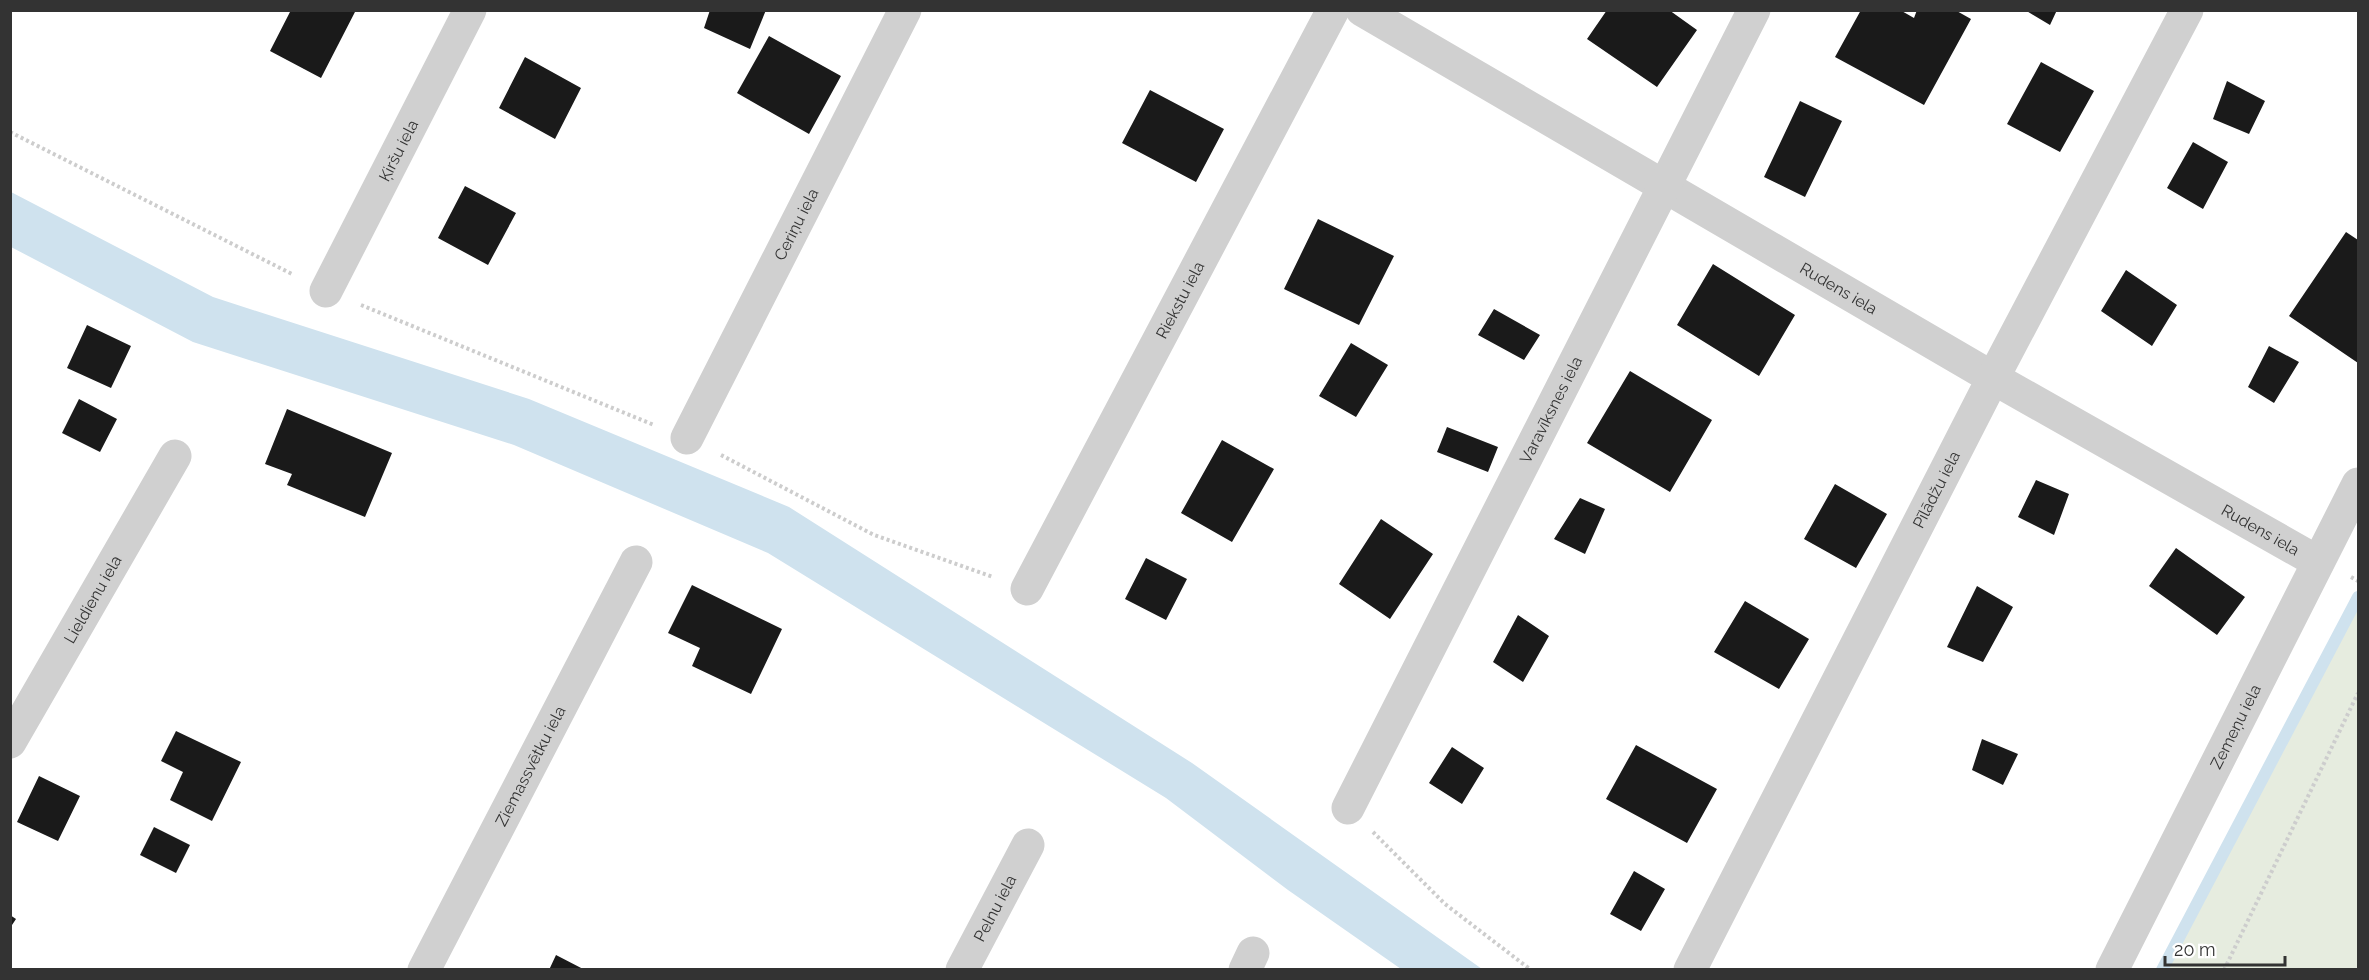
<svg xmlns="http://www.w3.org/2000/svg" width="2369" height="980" viewBox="0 0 2369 980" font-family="Raleway,sans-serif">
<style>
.green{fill:#e6ecdf}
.water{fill:#cfe2ee}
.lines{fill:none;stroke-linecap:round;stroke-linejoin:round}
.stream{stroke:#cfe2ee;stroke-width:12}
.building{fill:#1a1a1a}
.path{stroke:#cdcdcd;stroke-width:4;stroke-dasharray:3 3;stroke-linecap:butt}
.street{stroke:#d0d0d0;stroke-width:33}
.labels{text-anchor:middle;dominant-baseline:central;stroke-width:6;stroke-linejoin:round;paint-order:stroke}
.street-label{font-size:16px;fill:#333;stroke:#fff}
</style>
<rect width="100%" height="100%" fill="#fff"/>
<path class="green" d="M2358,597V969H2162L2335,643Z"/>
<path class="water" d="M11,192L213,297L529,399L789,507L1192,763L1482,969H1401L1288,890L1166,798L768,553L514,445L193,342L11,247Z"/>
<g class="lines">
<path class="stream" d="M2162,970L2358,597"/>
</g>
<path class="building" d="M291,10H356L321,78L270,51Z
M710,10H766L750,49L704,28Z
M1607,10H1669L1697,30L1657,87L1587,39Z
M1861,10H1900L1914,18L1917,10H1955L1971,19L1924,105L1835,57Z
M2025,10H2057L2050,25Z
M769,36L841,76L809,134L737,93Z
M525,57L581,88L555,139L499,108Z
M2041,62L2094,91L2060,152L2007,124Z
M2227,81L2265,101L2249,134L2213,119Z
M1150,90L1224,129L1196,182L1122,143Z
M1800,101L1842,121L1805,197L1764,177Z
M2193,142L2228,162L2203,209L2167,188Z
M465,186L516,213L488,265L438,238Z
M1318,219L1394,256L1359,325L1284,289Z
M2346,232L2358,240V363L2289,316Z
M1713,264L1795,315L1759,376L1677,325Z
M2126,270L2177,305L2152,346L2101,311Z
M1494,309L1540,335L1524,360L1478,335Z
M87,325L131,346L111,388L67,368Z
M1351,343L1388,365L1356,417L1319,396Z
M2269,346L2299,362L2274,403L2248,387Z
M1630,371L1712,420L1670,492L1587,443Z
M79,399L117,419L100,452L62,433Z
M287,409L392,453L365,517L287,485L292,474L265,464Z
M1447,427L1498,447L1488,472L1437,452Z
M1222,440L1274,469L1232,542L1181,513Z
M2036,480L2069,494L2054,535L2018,517Z
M1835,484L1887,514L1856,568L1804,539Z
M1580,498L1605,509L1585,554L1554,539Z
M1381,519L1433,554L1390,619L1339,584Z
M2176,548L2245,597L2217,635L2149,586Z
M1146,558L1187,579L1166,620L1125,599Z
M692,585L782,629L751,694L692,666L700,648L668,633Z
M1977,586L2013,607L1983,662L1947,647Z
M1745,601L1809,639L1779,689L1714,652Z
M1518,615L1549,636L1523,682L1493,662Z
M176,731L241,762L212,821L170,800L183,772L161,761Z
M1982,739L2018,754L2003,785L1972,770Z
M1636,745L1717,789L1687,843L1606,799Z
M1452,747L1484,768L1462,804L1429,783Z
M39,776L80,796L58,841L17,822Z
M154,827L190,845L176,873L140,855Z
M1634,871L1665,889L1641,931L1610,914Z
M10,915L16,919L10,928Z
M556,955L585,970H549Z"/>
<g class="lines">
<path class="path" d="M10,132L294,275
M361,305L654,425
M721,455L874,535L993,577
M2351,577L2358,581
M1373,832L1445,904L1531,970
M2224,970L2358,693"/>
<g class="street">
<path id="s1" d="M1362,10L1993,378L2318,562"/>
<path id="s2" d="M326,291L470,10"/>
<path id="s3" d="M687,438L905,10"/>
<path id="s4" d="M1027,589L1333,10"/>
<path id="s5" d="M10,742L175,456"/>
<path id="s6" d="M1348,808L1754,10"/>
<path id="s7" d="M424,970L636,562"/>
<path id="s8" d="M962,970L1028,845"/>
<path d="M1245,970L1253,953"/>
<path id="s9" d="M1690,970L1993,378L2187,10"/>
<path id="s10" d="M2112,970L2358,484"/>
</g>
</g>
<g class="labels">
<g class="street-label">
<text stroke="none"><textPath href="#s2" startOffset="158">Ķiršu iela</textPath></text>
<text stroke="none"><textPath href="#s3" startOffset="240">Ceriņu iela</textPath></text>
<text stroke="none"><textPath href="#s1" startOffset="552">Rudens iela</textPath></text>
<text stroke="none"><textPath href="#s4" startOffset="327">Riekstu iela</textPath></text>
<text stroke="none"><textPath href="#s6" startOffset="447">Varavīksnes iela</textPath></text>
<text stroke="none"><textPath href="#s9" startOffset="540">Pīlādžu iela</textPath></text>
<text stroke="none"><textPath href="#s1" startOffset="1038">Rudens iela</textPath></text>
<text stroke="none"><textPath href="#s5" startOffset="165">Lieldienu iela</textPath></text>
<text stroke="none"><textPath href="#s10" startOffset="273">Zemeņu iela</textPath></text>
<text stroke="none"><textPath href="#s7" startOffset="230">Ziemassvētku iela</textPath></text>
<text stroke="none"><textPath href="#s8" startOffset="70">Pelnu iela</textPath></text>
</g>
</g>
<rect width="2369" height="980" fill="none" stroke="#333333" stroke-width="24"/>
<path d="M2165 956v9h120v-9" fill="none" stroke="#333333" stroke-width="3"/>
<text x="2174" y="956" font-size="18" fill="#333333" stroke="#ffffff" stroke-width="4.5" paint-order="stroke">20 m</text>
</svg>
